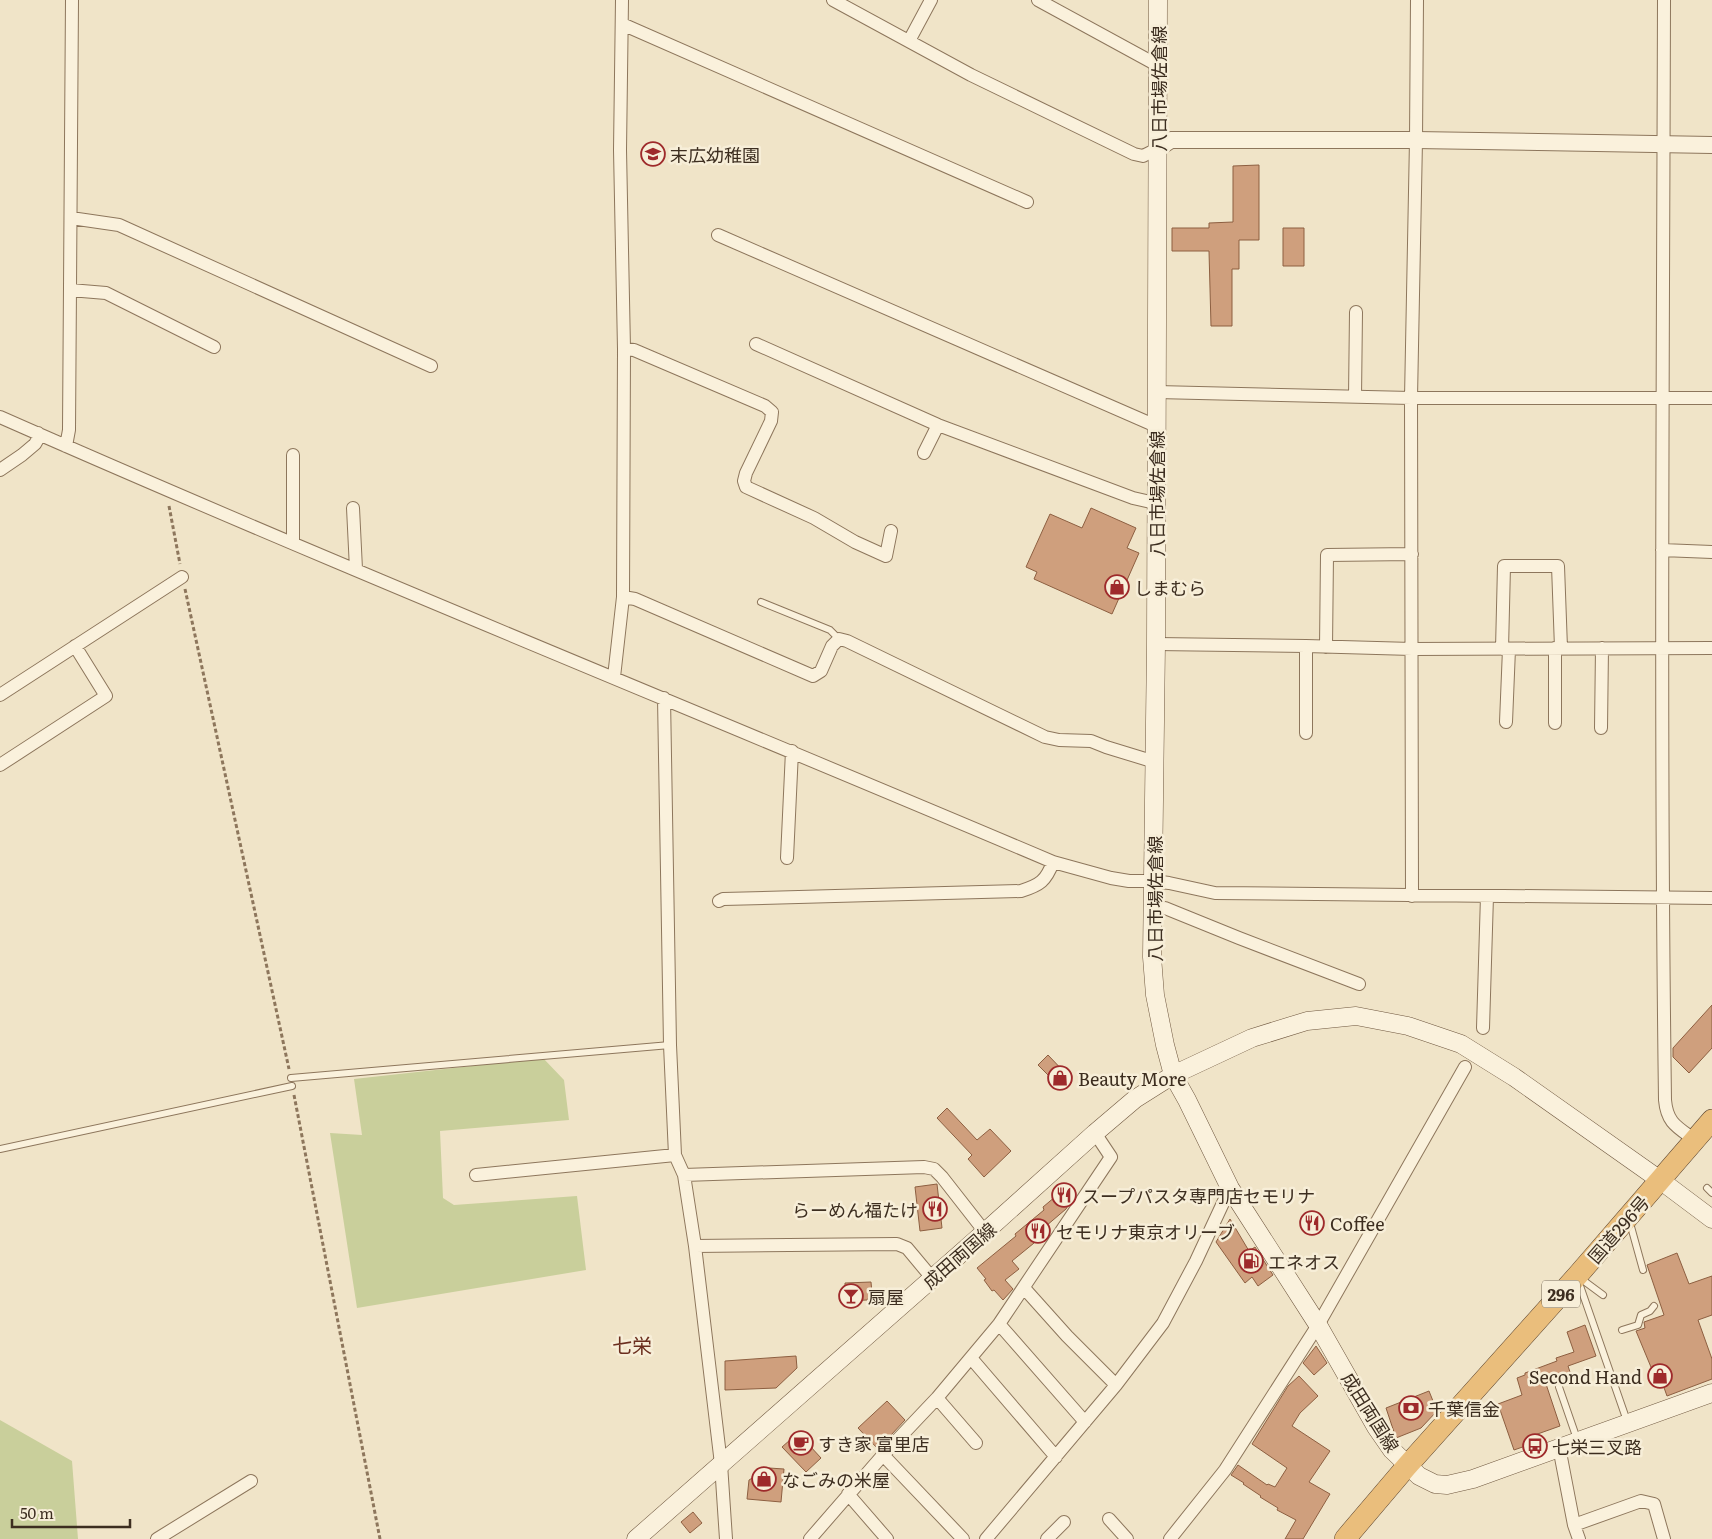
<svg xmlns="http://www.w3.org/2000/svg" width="1712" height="1539" viewBox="0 0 1712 1539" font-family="Literata,'Noto Sans JP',serif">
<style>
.green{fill:#c9cf9b}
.building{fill:#cf9f7d;stroke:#8d5f41}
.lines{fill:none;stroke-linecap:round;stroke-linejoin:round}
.service-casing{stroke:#8d765c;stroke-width:8}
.minor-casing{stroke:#8d765c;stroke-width:14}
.tertiary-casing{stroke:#8d765c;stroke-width:18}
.secondary-casing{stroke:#6f573f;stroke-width:19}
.trunk-casing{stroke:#5b4430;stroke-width:22}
.path{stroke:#8d765c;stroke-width:3;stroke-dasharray:4 2.5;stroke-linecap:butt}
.service{stroke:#faf1dc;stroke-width:6}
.minor{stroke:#faf1dc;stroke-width:12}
.tertiary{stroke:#faf1dc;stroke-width:16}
.secondary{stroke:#faf1dc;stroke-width:18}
.trunk{stroke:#eabe7c;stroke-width:21}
.labels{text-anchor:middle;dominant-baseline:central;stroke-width:5;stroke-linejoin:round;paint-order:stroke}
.shield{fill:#f7eed8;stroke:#756857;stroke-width:1}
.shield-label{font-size:16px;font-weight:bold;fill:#3d2e20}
.street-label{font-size:18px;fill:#3d2e20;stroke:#f7eed8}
.poi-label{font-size:18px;fill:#3d2e20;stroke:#f7eed8;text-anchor:start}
.quarter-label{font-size:20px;fill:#6b2e1e;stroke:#f7eed8}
</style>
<rect width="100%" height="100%" fill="#f0e4c8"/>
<path class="green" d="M543,1058L564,1080L569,1120L440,1131L443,1198L454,1205L577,1196L586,1270L357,1308L330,1133L362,1135L354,1079Z
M0,1420L72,1461L78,1539H0Z"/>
<path class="building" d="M1259,165V240H1239V269H1232V326H1211L1209,251H1172V228H1209V223L1233,222V166Z
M1283,228H1304V266H1283Z
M1091,508L1136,528L1127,548L1139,553L1112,614L1034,579L1037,572L1026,567L1050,514L1082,528Z
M1712,1005V1048L1689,1073L1673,1057V1048Z
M1048,1055L1069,1077L1059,1086L1038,1065Z
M947,1108L977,1140L990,1129L1011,1151L984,1177L968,1159L972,1155L937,1118Z
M937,1184L942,1228L920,1231L915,1187Z
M1068,1186L1075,1195L1066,1209L1046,1226L1050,1230L1012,1261L1019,1269L1005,1280L1013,1289L1003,1300L994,1290L992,1291L984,1280L986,1279L977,1268L1016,1236L1015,1234L1044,1210L1043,1207Z
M1230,1219L1249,1251L1255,1247L1273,1275L1258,1286L1252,1277L1245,1283L1216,1242Z
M1677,1253L1689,1284L1712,1276V1315L1698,1320L1712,1359V1379L1667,1396L1662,1382L1658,1384L1636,1331L1645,1328L1644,1322L1664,1315L1647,1265Z
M871,1282L872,1293L867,1300L845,1301V1283Z
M1585,1325L1596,1356L1568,1366L1571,1375L1546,1384L1560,1426L1532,1436L1534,1443L1514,1450L1498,1404L1522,1395L1517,1378L1525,1375V1373L1557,1361L1556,1358L1574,1352L1567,1332Z
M1316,1346L1327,1363L1314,1375L1303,1363Z
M796,1356L797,1368L776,1388L725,1390V1361Z
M1299,1376L1318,1396L1300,1413L1292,1426L1330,1451L1309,1482L1330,1494L1303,1539H1285L1296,1520L1277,1510L1278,1508L1260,1497L1261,1496L1243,1484L1244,1483L1231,1475L1238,1465L1267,1485L1268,1484L1275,1487L1287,1468L1252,1444L1288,1386Z
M1429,1391L1437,1411L1421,1428L1396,1438L1386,1408Z
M887,1401L905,1420L878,1449L858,1428Z
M798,1433L821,1458L806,1472L782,1447Z
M769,1468L784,1469L781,1502L747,1499L749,1480Z
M693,1512L702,1523L690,1533L681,1522Z"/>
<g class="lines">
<g class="service-casing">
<path id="service" d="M761,602L830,630L839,639
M291,1078L670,1045
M0,1149L292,1086
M1707,1188L1712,1193
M1630,1223L1643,1270
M1580,1278L1603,1295
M1578,1280L1627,1421
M1622,1330L1638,1325L1641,1315L1650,1311L1654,1306
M1559,1387L1577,1439"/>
</g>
<g class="minor-casing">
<path id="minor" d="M833,0L971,75L1134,154L1143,156L1157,149
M1038,0L1159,66
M1664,0C1663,367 1660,733 1665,1100C1667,1123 1677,1127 1695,1140
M622,24L1027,202
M909,41L931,0
M71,218L119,225L431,366
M718,235L1156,426
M70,290L106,293L214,347
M756,344L938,425L1133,498L1155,503
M624,349L634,350L765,406L772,412L771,421L746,473L744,481L746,487L814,518L855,542L886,556L891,531
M1157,392L1411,398H1712
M1355,397L1356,312
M0,417C349,571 702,713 1053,862L1111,878L1129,881H1153L1169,883L1215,893L1712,898
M66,446L69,430L72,0
M924,453L938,425
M293,455V543
M0,470L22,455L35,444L39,437L38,433
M353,508L356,569
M1662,550L1712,552
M623,597L635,599L813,676L821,671L832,646L839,639L847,641L1045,737L1059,740L1091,741L1106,747L1155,762
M1156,644L1306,646L1412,649L1712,648
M1306,646V733
M1326,647L1327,555L1412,554
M1502,649L1504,566H1558L1561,648
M614,677L623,597L624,349L620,150L622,0
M0,695L182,577
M664,698L670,1045L675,1155L684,1175L695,1246L721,1464L726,1539
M1506,722L1509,649
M1555,723V648
M1601,728L1602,648
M0,765L106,696L75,646
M787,858L792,751
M1412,896L1411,398L1416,140L1417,0
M719,901L723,899L1021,891C1040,885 1046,881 1053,862
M1165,908L1239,938L1359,984
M1483,1028L1487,896
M476,1175L675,1155
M684,1175L924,1167L934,1169L942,1177L985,1232
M695,1246L897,1244L907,1248L932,1278
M1024,1288L1067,1336L1116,1385
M999,1324L1085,1422
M971,1358L1056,1457
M937,1398L976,1443
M1559,1447L1574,1525L1579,1539
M883,1455L963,1539
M848,1494L887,1539
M1109,1519L1127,1539
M1574,1525L1641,1501L1654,1504L1664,1539
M157,1539L251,1481
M810,1539L883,1455L937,1398L999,1324L1111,1157L1095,1133
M986,1539L1116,1385L1163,1323L1196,1261L1230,1188
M1047,1539L1064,1522
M1170,1539L1225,1470L1318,1325L1465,1067"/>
</g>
<g class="tertiary-casing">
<path id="tertiary" d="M1157,149L1171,140H1416L1712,145"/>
</g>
<g class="secondary-casing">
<path id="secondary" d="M1158,0L1156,644L1152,957L1155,995L1165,1045L1173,1075L1187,1100L1230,1188L1318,1325L1376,1427L1392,1450L1419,1476L1435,1484L1447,1485L1473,1479L1712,1393
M636,1539L985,1232L1095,1133L1135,1099L1173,1075L1252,1038L1307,1021L1356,1016L1408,1026L1461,1044L1514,1077L1660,1180L1712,1219"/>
</g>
<g class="trunk-casing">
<path id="trunk" d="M1345,1539L1407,1466L1577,1276L1712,1120"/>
</g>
<path class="path" d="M169,506L180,564
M185,589L289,1069
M294,1095L380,1539"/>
<use href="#service" class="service"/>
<use href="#minor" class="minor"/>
<use href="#tertiary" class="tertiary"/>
<use href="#secondary" class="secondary"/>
<use href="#trunk" class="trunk"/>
</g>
<defs>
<g id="school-ring" transform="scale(1.25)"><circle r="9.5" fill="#f7eed8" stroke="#9e2a2b" stroke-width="1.5"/><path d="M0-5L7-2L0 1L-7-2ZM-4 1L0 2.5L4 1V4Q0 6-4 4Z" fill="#9e2a2b"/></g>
<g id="shop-ring" transform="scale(1.25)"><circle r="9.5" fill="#f7eed8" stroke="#9e2a2b" stroke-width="1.5"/><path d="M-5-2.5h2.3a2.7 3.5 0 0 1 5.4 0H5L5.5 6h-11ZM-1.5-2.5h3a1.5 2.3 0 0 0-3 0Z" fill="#9e2a2b"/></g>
<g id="restaurant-ring" transform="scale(1.25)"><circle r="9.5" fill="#f7eed8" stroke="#9e2a2b" stroke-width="1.5"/><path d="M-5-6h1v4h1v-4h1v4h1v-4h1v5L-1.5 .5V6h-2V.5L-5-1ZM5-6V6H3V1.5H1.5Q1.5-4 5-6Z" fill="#9e2a2b"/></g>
<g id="fuel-ring" transform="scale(1.25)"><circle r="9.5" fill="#f7eed8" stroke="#9e2a2b" stroke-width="1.5"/><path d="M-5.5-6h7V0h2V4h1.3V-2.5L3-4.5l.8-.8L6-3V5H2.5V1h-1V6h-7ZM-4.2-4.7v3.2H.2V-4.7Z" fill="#9e2a2b"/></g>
<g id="bar-ring" transform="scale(1.25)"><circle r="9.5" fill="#f7eed8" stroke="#9e2a2b" stroke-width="1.5"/><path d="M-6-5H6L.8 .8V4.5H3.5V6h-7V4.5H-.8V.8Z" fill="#9e2a2b"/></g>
<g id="bank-ring" transform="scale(1.25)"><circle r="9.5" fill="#f7eed8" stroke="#9e2a2b" stroke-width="1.5"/><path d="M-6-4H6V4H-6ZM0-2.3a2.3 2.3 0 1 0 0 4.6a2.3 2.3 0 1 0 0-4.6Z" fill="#9e2a2b"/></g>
<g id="cafe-ring" transform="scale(1.25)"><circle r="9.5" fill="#f7eed8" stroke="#9e2a2b" stroke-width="1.5"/><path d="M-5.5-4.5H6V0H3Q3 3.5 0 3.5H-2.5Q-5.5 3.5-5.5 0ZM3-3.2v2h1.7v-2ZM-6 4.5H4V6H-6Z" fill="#9e2a2b"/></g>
<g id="bus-ring" transform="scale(1.25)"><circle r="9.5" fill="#f7eed8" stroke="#9e2a2b" stroke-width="1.5"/><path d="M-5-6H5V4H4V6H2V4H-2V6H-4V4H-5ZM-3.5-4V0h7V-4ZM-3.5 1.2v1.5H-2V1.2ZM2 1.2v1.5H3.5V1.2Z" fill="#9e2a2b"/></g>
</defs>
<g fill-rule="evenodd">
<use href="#school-ring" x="653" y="154"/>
<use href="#shop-ring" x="1117" y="587"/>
<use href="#shop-ring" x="1060" y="1078"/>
<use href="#restaurant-ring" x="1064" y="1195"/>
<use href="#restaurant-ring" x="935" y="1209"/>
<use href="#restaurant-ring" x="1312" y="1223"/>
<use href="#restaurant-ring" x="1038" y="1231"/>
<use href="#fuel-ring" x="1251" y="1261"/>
<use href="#bar-ring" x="851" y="1296"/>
<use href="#shop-ring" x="1660" y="1376"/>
<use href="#bank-ring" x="1411" y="1408"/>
<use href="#cafe-ring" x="801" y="1443"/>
<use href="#bus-ring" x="1535" y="1446"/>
<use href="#shop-ring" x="764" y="1479"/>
</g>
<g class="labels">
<rect class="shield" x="1542" y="1280.5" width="38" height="27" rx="4"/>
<g class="shield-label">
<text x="1561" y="1294">296</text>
</g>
<g class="street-label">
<text transform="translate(1158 89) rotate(-90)">八日市場佐倉線</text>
<text transform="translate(1156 494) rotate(-90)">八日市場佐倉線</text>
<text transform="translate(1154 899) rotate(-90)">八日市場佐倉線</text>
<text transform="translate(1618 1229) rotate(-49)">国道296号</text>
<text transform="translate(959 1255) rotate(-41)">成田両国線</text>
<text transform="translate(1371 1412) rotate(58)">成田両国線</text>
</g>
<g class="poi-label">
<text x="670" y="154">末広幼稚園</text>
<text x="1134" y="587">しまむら</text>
<text x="1078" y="1078">Beauty More</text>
<text x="1082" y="1195">スープパスタ専門店セモリナ</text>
<text x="918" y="1209" text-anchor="end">らーめん福たけ</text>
<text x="1330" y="1223">Coffee</text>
<text x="1056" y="1231">セモリナ東京オリーブ</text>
<text x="1268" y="1261">エネオス</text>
<text x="868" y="1296">扇屋</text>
<text x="1642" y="1376" text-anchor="end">Second Hand</text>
<text x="1428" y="1408">千葉信金</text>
<text x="818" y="1443">すき家 富里店</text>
<text x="1552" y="1446">七栄三叉路</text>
<text x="782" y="1479">なごみの米屋</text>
</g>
<g class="quarter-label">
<text x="632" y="1344">七栄</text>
</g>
</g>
<path d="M12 1519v8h118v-8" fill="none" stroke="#3d2e20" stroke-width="2.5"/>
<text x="20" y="1519" font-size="15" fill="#3d2e20" stroke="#f7eed8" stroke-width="4" paint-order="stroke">50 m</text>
</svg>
